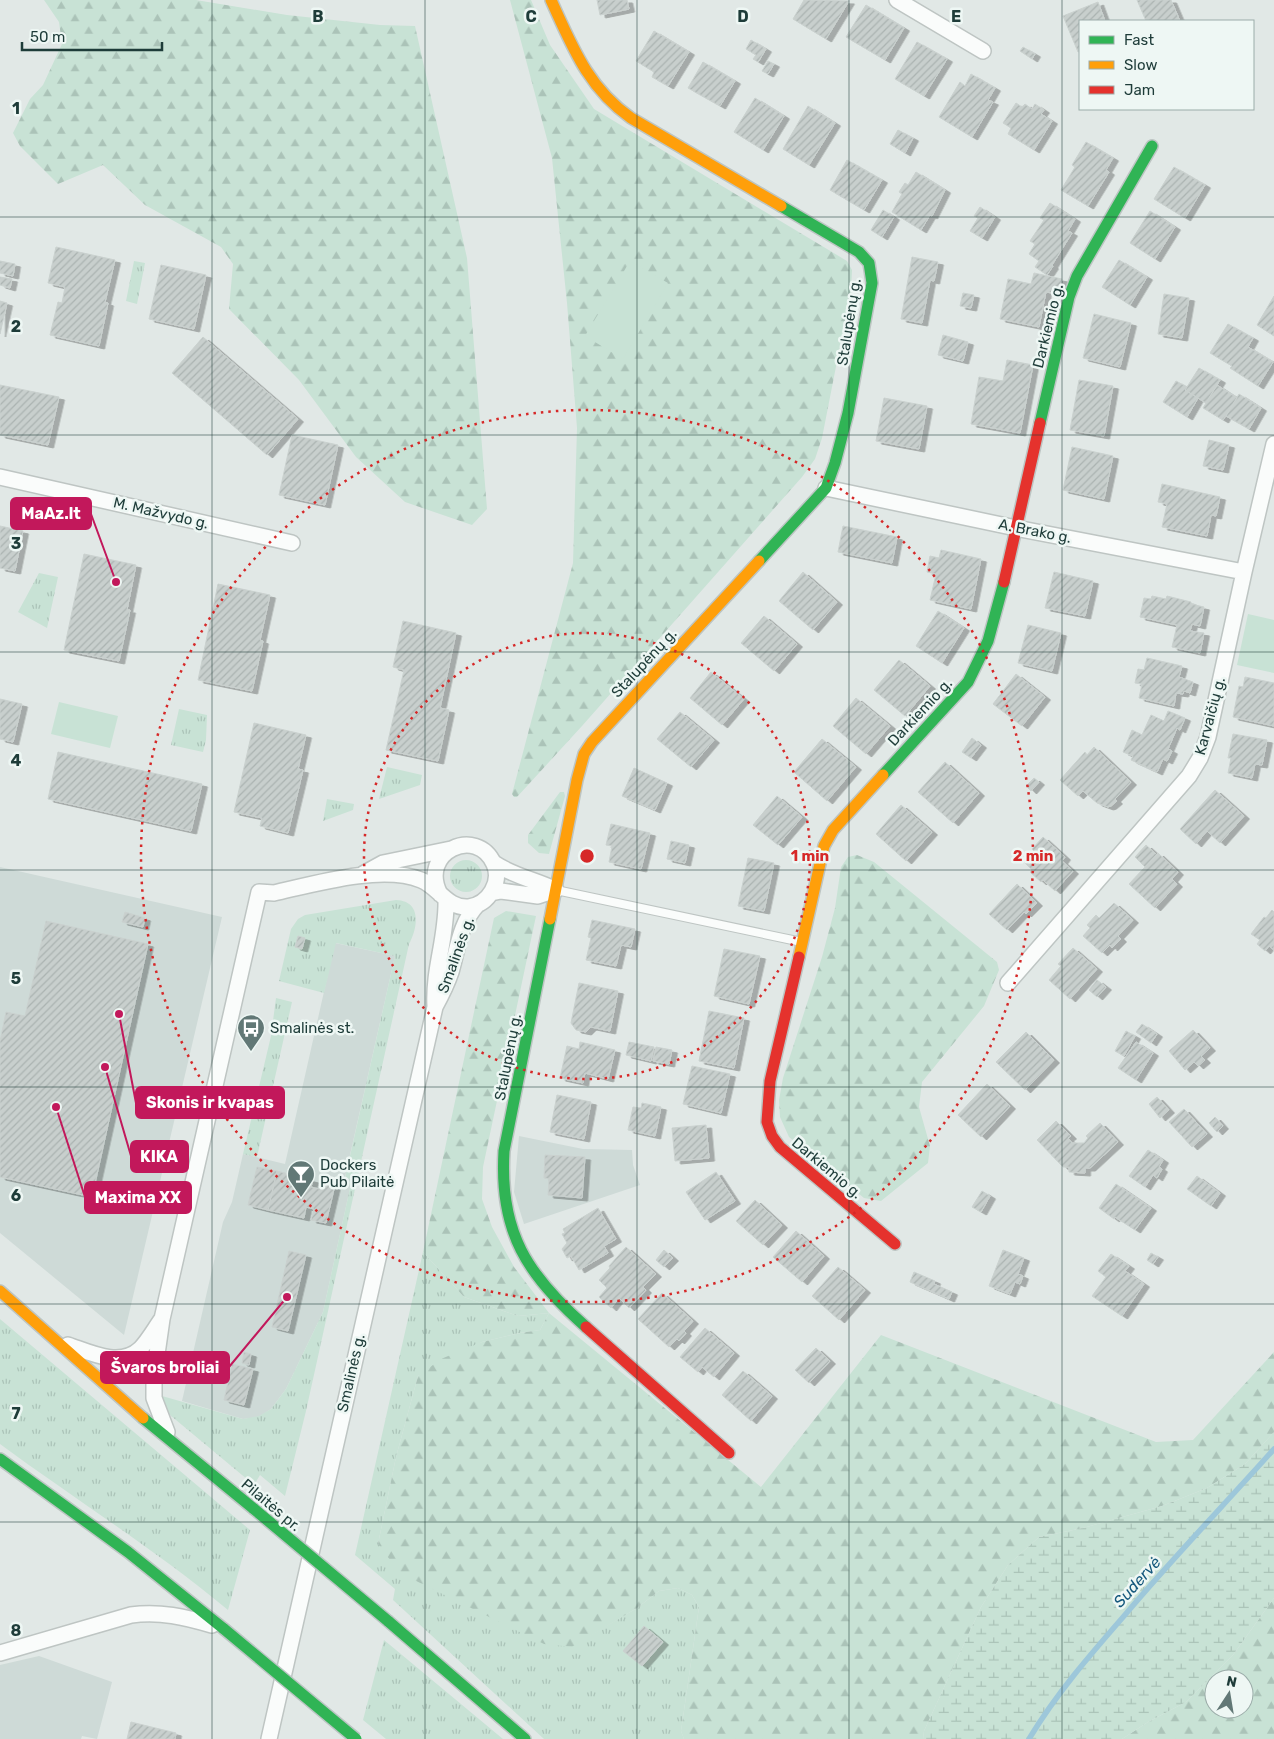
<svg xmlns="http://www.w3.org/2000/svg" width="1274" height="1739" viewBox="0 0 1274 1739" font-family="Rubik,sans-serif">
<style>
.built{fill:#cedad7}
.grass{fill:url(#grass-tufts)}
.forest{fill:url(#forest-firs);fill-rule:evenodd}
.wetland{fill:url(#wetland-marsh)}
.pitch{fill:#c8e2d5}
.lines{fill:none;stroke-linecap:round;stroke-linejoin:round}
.stream{stroke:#9dc7da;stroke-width:5.5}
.building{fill:url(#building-hatch);stroke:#cad1cf;filter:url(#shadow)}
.lane-casing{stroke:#bec5c3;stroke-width:10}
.street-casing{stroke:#bec5c3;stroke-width:18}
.fast-casing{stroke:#bdc5c3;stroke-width:14}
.slow-casing{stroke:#bdc5c3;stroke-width:14}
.jam-casing{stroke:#bdc5c3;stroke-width:14}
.lane{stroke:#fafcfb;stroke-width:8}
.street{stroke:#fafcfb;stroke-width:15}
.fast{stroke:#30b455;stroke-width:11}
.slow{stroke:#ff9f0a;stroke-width:11}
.jam{stroke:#e5322d;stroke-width:11}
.fast-bridge-casing{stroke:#bbc5c3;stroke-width:14;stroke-linecap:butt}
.fast-bridge{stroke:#30b455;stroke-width:11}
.grid{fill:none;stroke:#1e3c39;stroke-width:1;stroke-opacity:0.55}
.ring{fill:none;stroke:#d62828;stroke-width:2.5;stroke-dasharray:2.5 5}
.labels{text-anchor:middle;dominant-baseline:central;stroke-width:5;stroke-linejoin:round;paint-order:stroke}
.street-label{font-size:15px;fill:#1e3c39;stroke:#eef7f4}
.poi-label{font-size:15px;fill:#1e3c39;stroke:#eef7f4;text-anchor:start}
.water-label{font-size:16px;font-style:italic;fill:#14577c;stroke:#eef7f4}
.grid-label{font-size:16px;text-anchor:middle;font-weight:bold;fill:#1e3c39;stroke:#eef7f4;stroke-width:5;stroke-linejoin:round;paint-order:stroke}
.centre{fill:#d62828;stroke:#eef7f4;stroke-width:2.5}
.ring-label{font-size:15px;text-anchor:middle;font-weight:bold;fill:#d62828;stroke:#eef7f4;stroke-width:5;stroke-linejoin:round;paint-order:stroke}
.leader{fill:none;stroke:#c2185b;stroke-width:2}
.callout-dot{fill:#c2185b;stroke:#eef7f4;stroke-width:2}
.callout{fill:#c2185b;stroke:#c2185b;stroke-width:2}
.callout-label{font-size:16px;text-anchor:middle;font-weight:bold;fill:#fff}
</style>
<defs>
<pattern id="grass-tufts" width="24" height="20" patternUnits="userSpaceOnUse" patternTransform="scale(1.25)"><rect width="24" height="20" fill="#c8e2d5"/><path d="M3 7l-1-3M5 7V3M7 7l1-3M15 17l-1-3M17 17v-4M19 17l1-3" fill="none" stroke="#abc3b8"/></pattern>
<pattern id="forest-firs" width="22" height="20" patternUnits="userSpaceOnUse" patternTransform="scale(1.25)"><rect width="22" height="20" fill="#c8e2d5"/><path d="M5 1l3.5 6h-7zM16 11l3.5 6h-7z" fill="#abc3b8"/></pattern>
<pattern id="wetland-marsh" width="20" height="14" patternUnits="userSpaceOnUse" patternTransform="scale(1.25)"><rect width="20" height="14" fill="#c8e2d5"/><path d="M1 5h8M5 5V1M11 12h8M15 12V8" fill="none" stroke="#abc3b8"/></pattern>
<pattern id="building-hatch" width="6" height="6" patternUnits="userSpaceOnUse" patternTransform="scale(1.25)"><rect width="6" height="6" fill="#c8cfcd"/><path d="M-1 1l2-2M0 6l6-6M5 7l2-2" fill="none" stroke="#abb3b1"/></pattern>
<filter id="shadow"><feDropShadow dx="5.5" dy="3" stdDeviation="0" flood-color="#0004"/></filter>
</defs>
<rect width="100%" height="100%" fill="#e1e8e6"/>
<path class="built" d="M0,867L222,917L124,1335L0,1233Z
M335,943L395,956L345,1177L352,1179L323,1312L286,1389L271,1409L259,1417L243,1419L182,1401L223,1222L232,1202L243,1154L285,1164Z
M519,1136L583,1149L632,1150L633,1165L640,1185L524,1224L514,1192Z
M39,1656L112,1682L97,1739L82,1736L81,1739H0V1665Z"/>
<path class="grass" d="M134,261L145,263L137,304L126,301Z
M39,573L58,577L47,628L18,612Z
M179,709L207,715L206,740L203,752L171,745Z
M387,767L422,775L420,785L379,799Z
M327,799L354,804L353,810L323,821Z
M450 876a16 16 0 1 1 32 0a16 16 0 1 1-32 0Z
M396,900C422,901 418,927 409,944L306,1411L285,1496L260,1475L254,1485L170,1415L166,1408L162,1396L243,1419L259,1416L271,1409L286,1389L323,1312L352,1179L345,1178L395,956L336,943L324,993L279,981L291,929L298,919L305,915Z
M276,998L292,1002L257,1157L243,1154L271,1036Z
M423,1252L464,1297L518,1316L549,1313L540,1330L520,1333L482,1342L418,1376L396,1457L378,1544L572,1646L637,1608L659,1591L678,1588L692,1595L699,1607L681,1731L684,1739H544L393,1600L395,1589L355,1555Z
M0,1319L250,1530L228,1610C156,1550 76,1500 0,1444Z
M384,1640L503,1739H386L363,1720Z"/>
<path class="forest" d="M44,0H196L287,15L380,25L415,26L467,258L487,509L472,525L405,502L356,457L299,380L229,309L233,264L221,247L145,205L103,165L58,184L20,146L13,133L30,99L43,85L62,44L59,22Z
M510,0H531L550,45L594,109L847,261L852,270L851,290L822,438L815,459L802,477L582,726L517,797H514L512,794L573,563L577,428L567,303L552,158Z
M560,792H564L565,796L549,854L539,853L528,843V835Z
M857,855L874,862L997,962L999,970L984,1006L922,1082L919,1107L930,1146L928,1163L881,1201L864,1198L789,1137L780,1117L779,1100L783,1078L822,957L835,908L841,867L848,857Z
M506,911L536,916L483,1167L482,1199L492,1227L514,1267L549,1313L761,1487L881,1335L1156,1442L1193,1440L1274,1352V1432L1245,1464L1207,1488L1162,1506L1083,1528L1039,1537L1008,1565L981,1607L924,1731L923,1739H684L681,1731L699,1607L692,1595L678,1588L659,1591L637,1608L572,1647L544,1644L400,1573L378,1544L396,1457L418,1376L441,1359L482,1342L520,1333L540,1330L549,1313L518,1316L464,1297L423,1252L494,918Z
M1274,1598V1739H1122L1148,1722L1186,1702L1233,1655ZM1214,1679H1244V1709H1214Z"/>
<path class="wetland" d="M1274,1432V1598L1233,1655L1186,1702L1148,1722L1122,1739H923L924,1731L981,1607L1008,1565L1039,1537L1083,1528L1162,1506L1207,1488L1245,1464Z"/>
<path class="pitch" d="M630,261L668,283L623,359L585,336Z
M1248,614L1274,620V673L1237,665Z
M59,702L118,716L110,748L51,734Z"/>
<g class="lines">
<path class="stream" d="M1029,1739C1056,1694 1090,1655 1124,1616C1172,1559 1224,1505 1274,1449"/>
</g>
<path class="building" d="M597,0H627L629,9L600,15Z
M804,0L849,1L826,39L793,19Z
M1137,0H1171L1180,21H1146Z
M1098,2L1105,21H1080V51L1078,52L1063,16Z
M866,5L904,28L885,60L846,37Z
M654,31L689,52L668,86L652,77L654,72L636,61Z
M751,40L766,49L758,62L753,59L756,55L746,49Z
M917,42L947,59L924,96L895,79Z
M1023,47L1035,54L1032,59L1020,51Z
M768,61L774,64L768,74L762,71Z
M703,62L735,81L720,106L688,88Z
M971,74L995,88L988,100L993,102L972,137L939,117L960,82L965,86Z
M755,98L784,116L763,150L734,132Z
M1016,103L1022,107L1025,104L1032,109L1035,104L1044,110L1041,114L1052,121L1034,150L1008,134L1011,128L1003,123Z
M808,106L835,123L809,165L783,149Z
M898,130L913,138L905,153L890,144Z
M1086,142L1113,158L1106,170L1109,172L1088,206L1061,190L1075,167L1072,165Z
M847,160L882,180L864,210L830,190Z
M1174,167L1205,185L1185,218L1154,199Z
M916,172L945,190L932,216L930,215L921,230L892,212L902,194L899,192L905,183L908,185Z
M1050,203L1075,219L1068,231L1072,233L1052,265L1053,266L1047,275L1035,267L1039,261L1029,254L1035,244L1030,241L1044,220L1040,218Z
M980,207L995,217L982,238L970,231L978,218L974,216Z
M883,210L894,217L882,237L871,230Z
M1150,211L1175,227L1155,259L1130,243Z
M56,247L115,260L105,302L108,303L99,346L50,335L58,302L62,303L65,287L48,283Z
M912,257L938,262L934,281L930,280L922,323L901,319Z
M1119,260L1147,277L1130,305L1102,287Z
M0,261L15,264L13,276L0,273Z
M161,265L206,275L194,329L149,319Z
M1034,273L1062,279L1059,294L1046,292L1039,327L1000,319L1008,279L1031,284Z
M0,277L12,279L10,288L0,285Z
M963,293L974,295L971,308L960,306Z
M1164,294L1189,298L1182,338L1158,334Z
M1274,296V336L1257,325Z
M0,301L7,303L0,334Z
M1094,314L1131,323L1120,367L1083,358Z
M1228,324L1253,338L1248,347L1273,362L1258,386L1230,368L1232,366L1210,353Z
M943,335L968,342L963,361L938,355Z
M203,337L298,419L267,455L172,373Z
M1007,360L1033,365L1020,433L971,424L979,377L1003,381Z
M1199,368L1220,380L1206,403L1185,390Z
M1079,380L1113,386L1104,436L1070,430Z
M1176,381L1187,387L1185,390L1198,398L1187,417L1163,402Z
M0,385L59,397L48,445L0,435Z
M1217,385L1237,398L1223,420L1203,408Z
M1239,394L1261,408L1249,429L1226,416Z
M884,398L927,406L919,449L876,441Z
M292,435L338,445L325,505L279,495Z
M1209,440L1229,445L1223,470L1203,466Z
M1072,447L1113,456L1104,499L1063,490Z
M1162,484L1220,497L1216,516L1211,515L1207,536L1162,527L1167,504L1158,502Z
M0,526L23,531L15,571L0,568Z
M843,526L897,537L892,563L838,552Z
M941,550L981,559L971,609L930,600L936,574L927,572L930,556L939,558Z
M84,554L136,565L127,610H130L119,661L64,650Z
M803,572L837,602L813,630L779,601Z
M1054,572L1093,581L1085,616L1045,608Z
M218,584L270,595L260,640L263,641L252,691L198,680Z
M1152,596L1166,599L1167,596L1191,602V604L1204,607L1200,626L1192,624L1190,631L1204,633L1200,653L1172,647L1177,625L1140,617L1144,598L1151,599Z
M938,611L964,628L942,663L916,646Z
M764,616L797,644L774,671L741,643Z
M403,621L456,633L440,708L449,710L438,761L386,750L404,670L393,667Z
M1028,625L1061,633L1052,671L1018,663Z
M1147,658L1182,666L1179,677L1193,682L1190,693L1184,691L1183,694L1176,693L1174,706L1139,698L1142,684L1135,683L1138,669L1144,670Z
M899,660L930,686L905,716L874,690Z
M711,672L744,699L722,725L690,698Z
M1016,674L1045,697L1022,726L993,704Z
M1245,677L1274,683V726L1233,717L1239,686L1243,687Z
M856,698L890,726L866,754L833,726Z
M0,699L22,704L13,742L0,739Z
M1168,711L1185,718L1180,730L1177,728L1168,749L1172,751L1167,761L1163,759L1157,772L1131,760L1133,756L1123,752L1132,730L1142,735L1151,715L1164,721Z
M680,712L714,740L691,767L657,739Z
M254,723L306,735L298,769L303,770L288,833L260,826L262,818L234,812Z
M1233,734L1267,740L1262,765L1255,764L1252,778L1228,773L1231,758H1228Z
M972,738L981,745L971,758L962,752Z
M822,739L856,767L827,801L794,772Z
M1094,747L1131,782L1115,799L1117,801L1111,806L1108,807L1097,803L1083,791L1078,796L1060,780L1085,752L1087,755Z
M58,752L202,784L191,831L48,799Z
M945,762L979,793L953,823L918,792Z
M634,768L667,783L655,810L622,796Z
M1034,778L1039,782L1031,791L1026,786Z
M1215,790L1244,816L1220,843L1207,831L1196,844L1180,829Z
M777,796L802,817L778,845L753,825Z
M901,805L932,832L906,861L876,834Z
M611,824L650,833L641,869L609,862L612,846L606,845Z
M1043,837L1065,857L1062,861L1073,871L1055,891L1043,880L1041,882L1030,872L1032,870L1025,863L1035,852L1032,849Z
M671,841L689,845L685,863L667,859Z
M1146,845L1157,855L1145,867L1135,857Z
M1158,853L1178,872L1172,879L1177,884L1155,908L1129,884Z
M748,858L774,863L764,911L738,906Z
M1017,884L1037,903L1026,914L1024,912L1007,930L989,914Z
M1114,903L1133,920L1118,936L1121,939L1112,948L1110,945L1102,953L1083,936L1090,928L1087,925L1096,915L1099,918Z
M1272,910L1274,912V950L1269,946L1265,951L1257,944L1260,940L1251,934L1264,917L1266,918Z
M125,912L145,918L143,927L122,922Z
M592,920L635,929L631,947L621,945L616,966L586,960L591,938L588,937Z
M46,921L148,944L92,1197L0,1177V1041L6,1012L25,1016Z
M298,936L305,938L302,949L295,947Z
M1073,948L1097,969L1070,999L1049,980L1061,966L1058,964Z
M724,949L760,956L749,1004L714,996Z
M1097,980L1106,987L1097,997L1089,990Z
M579,983L618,991L610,1031L591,1027L586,1032L576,1030L571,1023Z
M709,1011L744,1018L734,1068L699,1061Z
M1142,1024L1157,1034L1151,1043L1136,1032Z
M1193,1030L1210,1048L1201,1056L1205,1060L1198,1066L1194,1062L1185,1070L1169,1051Z
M1126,1031L1135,1036L1124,1056L1115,1051Z
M1026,1032L1054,1060L1025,1090L996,1062Z
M580,1042L615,1050L608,1079L585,1073L583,1083L560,1078L567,1046L579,1049Z
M629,1042L654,1047L651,1061L626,1055Z
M1136,1042L1153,1053L1136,1080L1118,1068Z
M656,1047L672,1050L669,1064L653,1061Z
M692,1066L730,1074L721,1113L683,1104Z
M987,1084L1010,1106L981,1137L958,1115Z
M557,1095L591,1102L584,1139L550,1132Z
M1157,1097L1169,1110L1160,1118L1149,1104Z
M642,1103L661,1107L655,1136L628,1130L633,1107L641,1108Z
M1184,1109L1207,1134L1192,1147L1169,1122Z
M1215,1117L1223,1126L1217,1132L1209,1123Z
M1056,1121L1071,1136L1068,1138L1072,1143H1084L1088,1138L1086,1136L1100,1123L1118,1142L1090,1168H1085V1173L1069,1172V1167H1063L1037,1140Z
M706,1125L709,1158L675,1161L672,1128Z
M1148,1150L1163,1160L1159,1167L1162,1169L1157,1178L1153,1175L1145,1187L1129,1176Z
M545,1155L585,1157L582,1198L548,1195L549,1179L544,1178Z
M257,1167L277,1171L268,1210L248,1205Z
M277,1171L313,1180L311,1187L319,1189L320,1182L335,1185L326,1223L311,1220L314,1209L306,1207L304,1218L268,1210Z
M716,1172L735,1201L705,1220L686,1192Z
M1197,1176L1220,1193L1211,1206L1187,1189Z
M1116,1184L1151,1208L1135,1230L1115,1217L1114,1219L1099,1208Z
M982,1191L990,1196L981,1212L972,1207Z
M755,1200L782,1225L763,1245L736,1221Z
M598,1208L616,1239L604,1246L608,1253L579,1270L571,1256L567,1258L562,1249L567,1243L562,1234L565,1233L563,1229Z
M796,1231L824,1256L802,1282L773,1257Z
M626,1247L656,1274L643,1287L646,1290L629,1308L619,1298L611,1308L599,1297L607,1288L599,1280L610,1268L609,1266Z
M664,1250L673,1258L664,1267L656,1260Z
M1003,1250L1024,1258L1018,1274L1023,1276L1020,1284L1015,1282L1010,1294L989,1286Z
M289,1251L306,1255L288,1331L272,1327Z
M1151,1253L1158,1257L1153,1264L1147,1260Z
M1111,1254L1129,1266L1125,1271L1144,1284L1122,1316L1092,1296L1106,1277L1098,1271Z
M838,1267L865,1290L839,1320L812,1296Z
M914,1272L935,1281L934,1284L952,1292L949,1299L910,1282Z
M662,1293L693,1321L684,1331L686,1333L679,1341L677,1339L669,1347L638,1319Z
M705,1328L734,1353L714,1377L702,1367L698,1372L680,1357Z
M816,1348L830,1361L809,1383L795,1370Z
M244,1352L251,1354L249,1365L242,1363Z
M232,1364L253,1369L244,1405L224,1400Z
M743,1371L772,1396L751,1421L722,1395Z
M644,1626L663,1642L642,1666L623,1651Z
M131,1722L176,1733L175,1739H127Z"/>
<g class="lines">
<g class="lane-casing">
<path id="lane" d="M556,890L802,942"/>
</g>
<g class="street-casing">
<path id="street" d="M897,0L983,51
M0,477L292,543
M826,488L1016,528L1244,572
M494,863C513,876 536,880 556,890
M363,874L383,863L451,849
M491,893L501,891L538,896L556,890
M1008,983L1189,776L1200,758L1208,737L1244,572L1274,444
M435,1006C433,969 447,937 446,900
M68,1345C89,1352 120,1368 140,1349C148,1341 154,1330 161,1320
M167,1432L154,1398V1375L162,1319L259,892L274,893C314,884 382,864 421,880C439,887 447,909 469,907C489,904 502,882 494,864C477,825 418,852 440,894
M0,1653L131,1615C160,1611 185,1617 212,1625
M269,1739L435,1007C441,996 447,984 451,972C458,947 460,923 478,904"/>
</g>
<g class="fast-casing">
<path id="fast" d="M1040,423L1069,297L1077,276L1152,146
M759,561L826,488L835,463L848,413L872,283L869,263L859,252L781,206
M883,775L968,682L988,641L1004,582
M550,919L504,1151C499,1232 527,1275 586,1327
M143,1418L254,1509
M0,1459L128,1552L224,1629
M388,1621L525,1739"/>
</g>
<g class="slow-casing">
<path id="slow" d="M551,0C572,46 588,88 631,118L781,206
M550,919L577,780L584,754L592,742L759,561
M799,957L824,846L833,830L883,775
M0,1291L143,1418"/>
</g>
<g class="jam-casing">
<path id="jam" d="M1004,582L1040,423
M799,957L770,1081L767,1122L772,1136L780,1147L895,1244
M586,1327L729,1453"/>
</g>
<use href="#lane" class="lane"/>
<use href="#street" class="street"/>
<use href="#fast" class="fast"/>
<use href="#slow" class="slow"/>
<use href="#jam" class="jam"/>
<g class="fast-bridge-casing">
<path id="fast-bridge" d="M254,1509L388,1621
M224,1629L356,1739"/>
</g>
<use href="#fast-bridge" class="fast-bridge"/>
</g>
<path class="grid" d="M212,0V1739M425,0V1739M637,0V1739M849,0V1739M1062,0V1739M0,217H1274M0,435H1274M0,652H1274M0,870H1274M0,1087H1274M0,1304H1274M0,1522H1274"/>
<g class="ring">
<circle cx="587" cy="856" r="223"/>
<circle cx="587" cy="856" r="446"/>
</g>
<defs>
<g id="bus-pin" transform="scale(1.4375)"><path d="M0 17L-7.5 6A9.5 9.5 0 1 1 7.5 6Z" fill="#627876" stroke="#eef7f4"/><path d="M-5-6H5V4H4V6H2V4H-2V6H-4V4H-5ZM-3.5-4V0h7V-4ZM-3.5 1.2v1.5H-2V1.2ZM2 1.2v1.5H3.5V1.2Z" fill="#fff"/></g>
<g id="bar-pin" transform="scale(1.4375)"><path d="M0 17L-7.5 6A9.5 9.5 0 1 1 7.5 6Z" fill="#627876" stroke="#eef7f4"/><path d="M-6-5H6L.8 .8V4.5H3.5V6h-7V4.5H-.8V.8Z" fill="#fff"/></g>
</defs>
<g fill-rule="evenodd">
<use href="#bus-pin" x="251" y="1028"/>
<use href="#bar-pin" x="301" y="1174"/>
</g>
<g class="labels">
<g class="street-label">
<text transform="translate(849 322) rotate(-81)">Stalupėnų g.</text>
<text transform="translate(1048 326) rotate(-76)">Darkiemio g.</text>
<text transform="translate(161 513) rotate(13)">M. Mažvydo g.</text>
<text transform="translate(1035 531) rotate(11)">A. Brako g.</text>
<text transform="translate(644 663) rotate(-47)">Stalupėnų g.</text>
<text transform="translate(920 712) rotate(-47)">Darkiemio g.</text>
<text transform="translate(1210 716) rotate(-75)">Karvaičių g.</text>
<text transform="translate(456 955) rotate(-70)">Smalinės g.</text>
<text transform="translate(508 1057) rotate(-79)">Stalupėnų g.</text>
<text transform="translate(827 1168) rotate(40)">Darkiemio g.</text>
<text transform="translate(351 1373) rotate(-77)">Smalinės g.</text>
<text transform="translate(271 1505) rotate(40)">Pilaitės pr.</text>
</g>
<g class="poi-label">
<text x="270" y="1028">Smalinės st.</text>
<text x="320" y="1165">Dockers<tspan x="320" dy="17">Pub Pilaitė</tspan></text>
</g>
<g class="water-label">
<text transform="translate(1137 1582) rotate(-48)">Sudervė</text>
</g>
</g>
<g class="grid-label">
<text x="318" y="22">B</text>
<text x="531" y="22">C</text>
<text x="743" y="22">D</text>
<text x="956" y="22">E</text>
<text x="16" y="114">1</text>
<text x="16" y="332">2</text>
<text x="16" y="549">3</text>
<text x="16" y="766">4</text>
<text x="16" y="984">5</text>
<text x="16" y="1201">6</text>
<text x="16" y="1419">7</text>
<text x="16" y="1636">8</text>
</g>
<circle cx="587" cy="856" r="8" class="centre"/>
<g class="ring-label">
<text x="810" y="861">1 min</text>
<text x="1033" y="861">2 min</text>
</g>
<path class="leader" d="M116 582L91 514M119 1014L136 1103M105 1067L131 1156M56 1107L85 1197M287 1297L229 1367"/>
<g class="callout-dot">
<circle cx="116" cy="582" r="5"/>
<circle cx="119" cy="1014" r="5"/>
<circle cx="105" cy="1067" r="5"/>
<circle cx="56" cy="1107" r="5"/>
<circle cx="287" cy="1297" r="5"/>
</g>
<g class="callout">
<rect x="11" y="498" width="80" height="31" rx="5"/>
<rect x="136" y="1087" width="148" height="31" rx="5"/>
<rect x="131" y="1141" width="57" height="31" rx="5"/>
<rect x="85" y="1182" width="106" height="31" rx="5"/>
<rect x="101" y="1352" width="128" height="31" rx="5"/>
</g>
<g class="callout-label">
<text x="51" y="519">MaAz.lt</text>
<text x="210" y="1108">Skonis ir kvapas</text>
<text x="159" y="1162">KIKA</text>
<text x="138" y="1203">Maxima XX</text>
<text x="165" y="1373">Švaros broliai</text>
</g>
<rect x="1079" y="20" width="175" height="90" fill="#eef7f4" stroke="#9baca9"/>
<rect x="1089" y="36" width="25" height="8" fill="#30b455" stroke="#9baca9"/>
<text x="1124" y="45" font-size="15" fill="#1e3c39">Fast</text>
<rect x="1089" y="61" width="25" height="8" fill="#ff9f0a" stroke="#9baca9"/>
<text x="1124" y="70" font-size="15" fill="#1e3c39">Slow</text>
<rect x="1089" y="86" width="25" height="8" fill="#e5322d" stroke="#9baca9"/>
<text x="1124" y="95" font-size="15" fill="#1e3c39">Jam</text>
<g transform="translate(1229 1694) rotate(12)"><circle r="24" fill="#eef7f4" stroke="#9baca9"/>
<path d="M0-4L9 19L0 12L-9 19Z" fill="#627876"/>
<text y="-8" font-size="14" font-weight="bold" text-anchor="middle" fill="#1e3c39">N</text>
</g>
<path d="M22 42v8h140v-8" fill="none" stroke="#1e3c39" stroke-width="2.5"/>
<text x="30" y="42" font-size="15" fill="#1e3c39" stroke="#eef7f4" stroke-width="4" paint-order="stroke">50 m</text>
</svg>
